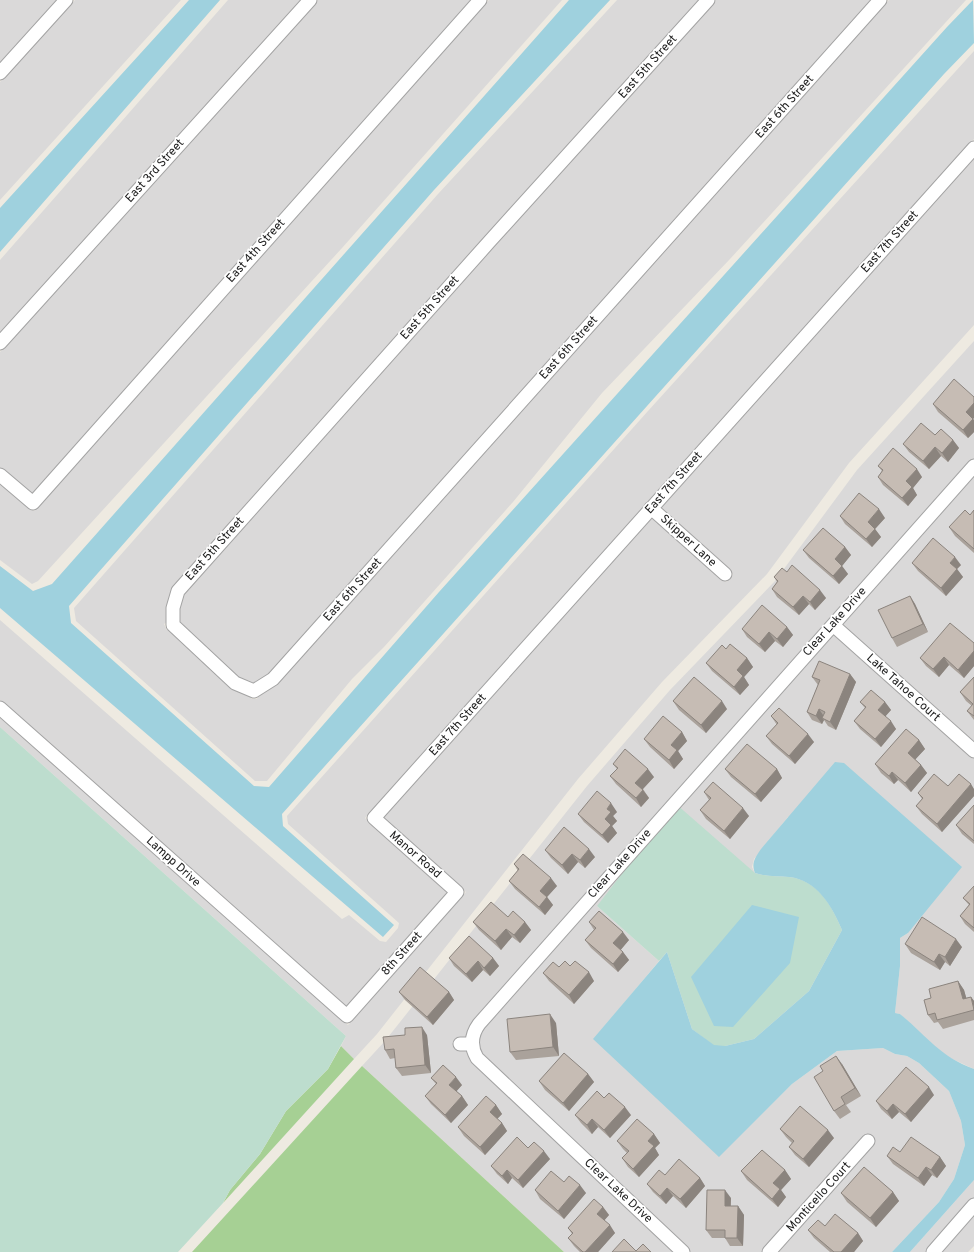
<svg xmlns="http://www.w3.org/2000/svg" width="974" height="1252" viewBox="0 0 974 1252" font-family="Overpass,sans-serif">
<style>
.residential{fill:#dad9d9}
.forest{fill:#a6d094}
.wetland{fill:#bdddce}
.water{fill:#9fd1de}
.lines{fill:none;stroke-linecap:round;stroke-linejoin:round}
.street-casing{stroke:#a3a3a3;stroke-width:15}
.street{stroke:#fff;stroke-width:13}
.wall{fill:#aaa29b}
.shaded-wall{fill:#8b847e}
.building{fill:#c6bcb4;stroke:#8b847e}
.labels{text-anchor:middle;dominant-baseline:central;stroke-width:3.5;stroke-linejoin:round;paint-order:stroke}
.street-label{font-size:12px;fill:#1c1c1c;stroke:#fff}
</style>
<rect width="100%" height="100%" fill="#eeeae1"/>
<path class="residential" d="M0,0H58L0,63Z
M75,0H181L0,200V82Z
M228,0H302L0,334V260Z
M318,0H472L31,495L0,468V352Z
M489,0H562L342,248L38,581L32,584L0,560V483L34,511Z
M617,0H699L484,238L172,589L167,606V622L164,624L167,630H170L252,699H257L259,695L278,683L889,0H966L730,259L602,393L513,502L384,647L352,679L267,781H255L76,621L74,608L438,194Z
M716,0H872L269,675L253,684L238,678L179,623V610L183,594L494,246Z
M974,51V139L365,818L449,892L346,1008L0,700V620L342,919L349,915L380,941L386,942L398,928L399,923L288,824L287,816L648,411Z
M974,158V325L849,463L767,574L662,682L578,779L377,1034L354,1059L341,1046L346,1036L0,727V715L348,1025L466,892L382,818L652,517L726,582L733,574L660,508Z
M974,341V1069L948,1057L934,1047L900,1014L895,1013L900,966V938L908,933L788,817L754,859L752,867L755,873L597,906L659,961L594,1039L719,1156L792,1084L837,1051L883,1048L895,1054L907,1056L919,1063L949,1091L961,1121L965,1145L954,1179L939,1202L892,1252H564L362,1066L385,1041L587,786L670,690L775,581L857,470Z
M974,1180V1246L968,1252H910Z"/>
<path class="forest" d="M341,1046L354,1059L223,1203L230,1190L260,1154L286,1111L328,1069Z
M362,1066L564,1252H192Z"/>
<path class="wetland" d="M0,727L346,1036L328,1069L286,1111L260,1154L230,1190L223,1203L178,1252H0Z
M676,804L755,873C767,877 777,876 789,877C818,880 832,906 842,930L809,991L754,1039L725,1046H714L692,1029L667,952L659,961L597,906Z"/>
<path class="water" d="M189,0H220L0,252V208Z
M569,0H610L434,190L69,606L71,623L254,786L269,787L439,592L947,27L973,0L974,43L944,74L282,814L283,826L394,925L383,937L0,608V566L33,591L52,584Z
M835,762L844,763L962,867L908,933L900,938V966L895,1013L900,1014C927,1036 939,1056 974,1069V1180L910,1252H892L939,1202L954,1179L965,1145L961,1121L949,1091L919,1063L907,1056L895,1054L883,1048L837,1051L792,1084L719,1157L593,1039L667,952L692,1029L714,1045L725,1046L754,1039L809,991L842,930C832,906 817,880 789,877C777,876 767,877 755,873C751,863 755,858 761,849Z
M752,905L799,917L790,963L733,1027L714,1026L691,977Z"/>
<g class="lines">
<g class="street-casing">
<path id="street" d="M708,0L489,242L178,591L173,608V625L235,683L254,691L273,679L880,0
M0,73L66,0
M0,343L310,0
M0,475L33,503L480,0
M651,508L725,574
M833,625L974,751
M0,708L347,1016L457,892L374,818L974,148
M460,1044H472
M683,1252L477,1058C470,1046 471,1035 479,1024L974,466
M769,1252L868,1141
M933,1252L974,1205"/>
</g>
<use href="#street" class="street"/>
</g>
<path class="wall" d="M974,397V418L973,419L974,420V432L968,438L938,412L933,404Z
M935,435L953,440L959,448L948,462L941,456L929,469L909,452L903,444Z
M878,466L922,477L913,488L917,495L908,506L883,485L878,477L882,471Z
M974,510V553L955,536L949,527L970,515Z
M840,516L885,518L875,529L881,537L872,547L845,524Z
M845,547L851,555L842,566L848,574L839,584L809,558L803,550Z
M912,563L961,565L957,569L963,577L946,596L918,571Z
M787,572L826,598L815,610L809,604L799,615L777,597L772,589L777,582L774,577Z
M910,596L915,604L928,632L897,647L892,638Z
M787,627L793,635L783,647L775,641L765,652L747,637L742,629Z
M974,643V666L964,678L949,665L939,677L926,666L920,658Z
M726,649L747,658L753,667L744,677L749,685L740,695L712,671L706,663Z
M850,674L856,682L836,730L828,726L824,720L822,724L812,720L807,712L818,685L812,677Z
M974,677V720L967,711L972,706L966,701L960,692Z
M673,701L727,709L706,733L679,710Z
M860,702H885L891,710L885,716L896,729L881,747L860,729L854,721L865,708Z
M771,716L814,742L795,764L772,744L766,736L777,725Z
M682,732L687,741L678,751L683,759L674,769L650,747L644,739Z
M919,740L925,749L915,759L921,765L927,773L911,792L898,780L894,784L881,773L875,764Z
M613,764L654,777L643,789L649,798L641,807L616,784L610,776L617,769Z
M725,769H777L782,778L761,802L731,777Z
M948,786L974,789V796L942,832L922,814L916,806L922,799L918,793Z
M704,792L749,816L730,839L706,819L700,810L709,800Z
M974,805V844L962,834L956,825Z
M617,812L613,816L617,821L612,826L617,833L608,843L584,822L578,814Z
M545,850L595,857L585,868L578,862L568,874L551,858Z
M514,864L557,886L547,897L553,905L545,915L515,889L509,881L518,871Z
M974,887V932L965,924L960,916L969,905L963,898Z
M508,917L525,922L531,930L520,943L512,937L501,950L479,930L473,922Z
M589,922L629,940L620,950L623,952L629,960L618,972L591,948L585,940L594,930Z
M905,944L962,947L950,966L945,962L940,970L911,953Z
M449,958H493L499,966L490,976L483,970L472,982L454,966Z
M570,966L594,981L574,1004L549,981L543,973L559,967Z
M958,981L964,990L966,998L971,997L974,1001V1020L943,1029L938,1022L934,1023L928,1015L931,998Z
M399,992H449L454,1000L433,1025L405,1000Z
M556,1023L559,1056L516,1060L510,1052Z
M427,1035L431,1073L402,1076L396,1068L395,1058L390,1059L385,1050Z
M842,1064L861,1096L846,1105L851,1112L840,1119L834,1111Z
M588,1074L594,1082L569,1111L545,1090L539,1081Z
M431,1078L462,1085L456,1091L462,1096L468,1105L451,1123L431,1104L425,1096L436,1084Z
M934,1095L911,1122L899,1112L892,1119L881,1109L876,1101Z
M496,1105L502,1114L497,1119L502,1123L507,1131L485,1155L464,1136L458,1127Z
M575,1115H631L610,1138L598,1127L592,1134L581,1123Z
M780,1129L834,1138L809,1167L795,1155L789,1147L792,1143L786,1137Z
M654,1134L660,1143L655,1148L659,1155L639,1177L628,1167L622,1158L627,1153L623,1149L617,1141Z
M528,1148L550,1159L523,1188L512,1178L508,1184L497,1174L491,1166Z
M900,1152L940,1157L946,1166L937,1178L932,1175L924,1186L893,1164L887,1156Z
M785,1170L791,1179L781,1190L786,1197L778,1207L747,1180L741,1171Z
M665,1175L700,1178L705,1186L686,1208L673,1196L666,1204L653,1192L647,1184Z
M564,1182L586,1193L564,1219L540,1199L535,1190Z
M893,1192L899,1201L876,1227L847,1202L841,1193Z
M731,1198V1206H738L744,1215L743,1246H730L725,1238H712L706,1230Z
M603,1207L609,1215L604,1220L615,1233L598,1252H580L574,1246L568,1238L572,1234L568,1228Z
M808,1230L858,1233L863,1241L854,1252H830L814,1238Z"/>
<path class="shaded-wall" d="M974,403V418L973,419L974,420V432L968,438L963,430L966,412Z
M953,440L959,448L948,462L942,453Z
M935,447L941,456L929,469L923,461Z
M917,469L922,477L913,488L917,495L908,506L902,498L906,481Z
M879,509L885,518L875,529L881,537L872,547L866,539L868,522Z
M845,547L851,555L842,566L848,574L839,584L833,576L835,559Z
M955,557L961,565L957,569L963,577L946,596L941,588L950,563Z
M820,590L826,598L815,610L810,602Z
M803,596L809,604L799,615L793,607Z
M910,596L915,604L928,632L923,624Z
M787,627L793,635L783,647L777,639Z
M769,632L775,641L765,652L759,644Z
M974,651V666L964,678L958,670Z
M944,657L949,665L939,677L933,669Z
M747,658L753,667L744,677L749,685L740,695L734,687L737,670Z
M850,674L856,682L836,730L830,722Z
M722,701L727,709L706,733L701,725Z
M885,702L891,710L884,718L878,710Z
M819,709L825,718H822L824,720L822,724L816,716Z
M891,721L896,729L881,747L875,739Z
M682,732L687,741L678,751L683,759L674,769L669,760L671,745Z
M808,734L814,742L795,764L789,756Z
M919,740L925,749L914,761L908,753Z
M921,765L927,773L911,792L905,783Z
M648,769L654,777L641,791L635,783Z
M777,769L782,778L761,802L755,794Z
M892,772L898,780L894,784L889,776Z
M971,784L974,789V796L942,832L937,824Z
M643,790L649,798L641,807L636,798Z
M611,803L617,812L613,816L617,821L612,826L617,833L608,843L602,835L607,809Z
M743,808L749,816L730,839L724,831Z
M589,849L595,857L585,868L580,860Z
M572,854L578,862L568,874L562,865Z
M551,878L557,886L547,897L553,905L545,915L539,907L540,891Z
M525,922L531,930L520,943L514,935Z
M506,929L512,937L501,950L495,941Z
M623,932L629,940L619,952L613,943Z
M956,939L962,947L950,966L945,957Z
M623,952L629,960L618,972L613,964Z
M939,954L945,962L940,970L934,962Z
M493,958L499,966L490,976L484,968Z
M478,961L483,970L472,982L466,974Z
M589,972L594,981L574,1004L569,995Z
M958,981L964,990L969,1007L963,999Z
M449,992L454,1000L433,1025L427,1017Z
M971,997L974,1001V1008Z
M550,1014L556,1023L559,1056L553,1047Z
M422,1027L427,1035L431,1073L425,1065Z
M836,1056L842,1064L861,1096L855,1088Z
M588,1074L594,1082L569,1111L563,1103Z
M456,1077L462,1085L455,1093L449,1085Z
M929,1087L934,1095L911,1122L905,1114Z
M462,1096L468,1105L451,1123L445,1115Z
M893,1104L899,1112L892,1119L887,1111Z
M496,1105L502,1114L495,1121L490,1112Z
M625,1107L631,1115L610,1138L604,1130Z
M592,1119L598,1127L592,1134L587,1125Z
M502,1123L507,1131L485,1155L480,1147Z
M828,1130L834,1138L809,1167L803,1159Z
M654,1134L660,1143L655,1148L659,1155L639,1177L633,1169L648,1141Z
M544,1151L550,1159L523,1188L518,1180Z
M940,1157L946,1166L937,1178L931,1170Z
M926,1167L932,1175L924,1186L918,1178Z
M507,1170L512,1178L508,1184L502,1176Z
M785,1170L791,1179L781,1190L786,1197L778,1207L772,1199L773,1183Z
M700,1178L705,1186L686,1208L680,1199Z
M580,1185L586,1193L564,1219L558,1211Z
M667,1188L673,1196L666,1204L660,1196Z
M725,1190L731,1198L730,1214L725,1206Z
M893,1192L899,1201L876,1227L870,1218Z
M738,1206L744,1215L743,1246L737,1238Z
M603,1207L609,1215L603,1222L597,1214Z
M610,1225L615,1233L598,1252H585Z
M858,1233L863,1241L854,1252H841Z"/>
<path class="building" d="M954,379L974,397V403L966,412L973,419L963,430L933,404Z
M921,423L935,435L941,429L953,440L942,453L935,447L923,461L903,444Z
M893,448L917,469L906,481L912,487L902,498L878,477L883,470L878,466Z
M859,493L879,509L868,522L875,529L866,539L840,516Z
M965,510L970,515L974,510V549L949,527Z
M823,528L845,547L835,559L842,566L833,576L803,550Z
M933,538L955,557L950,563L957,569L941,588L912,563Z
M792,565L820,590L810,602L803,596L793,607L772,589L778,581L774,577L782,568L787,572Z
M910,596L923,624L892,638L878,610Z
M762,605L787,627L777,639L769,632L759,644L742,629Z
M950,623L974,643V651L958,670L944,657L933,669L920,658Z
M730,644L747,658L737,670L743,676L734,687L706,663L722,645L726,649Z
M819,661L850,674L830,722L822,718L825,712L819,709L816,716L807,712L820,680L812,677Z
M694,677L722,701L701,725L673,701Z
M974,677V716L967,711L973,704L960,692Z
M871,690L885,702L878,710L891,721L875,739L854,721L866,707L860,702Z
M779,708L808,734L789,756L766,736L778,723L771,716Z
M663,716L682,732L671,745L677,750L669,760L644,739Z
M906,729L919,740L908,753L921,765L905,783L892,772L889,776L875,764Z
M747,744L777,769L755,794L725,769Z
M625,749L648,769L635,783L643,790L636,798L610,776L618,768L613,764Z
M934,774L948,786L959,774L971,784L937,824L916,806L923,798L918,793Z
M713,782L743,808L724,831L700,810L711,798L704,792Z
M597,791L611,803L607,809L611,812L605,819L611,825L602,835L578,814Z
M974,805V841L956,825Z
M564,827L589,849L580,860L572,854L562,865L545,850Z
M523,854L551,878L540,891L547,897L539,907L509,881L519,869L514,864Z
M974,886V928L960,916L970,904L963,898Z
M491,902L508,917L513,911L525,922L514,935L506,929L495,941L473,922Z
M599,911L623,932L613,943L623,952L613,964L585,940L596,928L589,922Z
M922,917L956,939L945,957L939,954L934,962L905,944Z
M469,936L493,958L484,968L478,961L466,974L449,958Z
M565,961L570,966L575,961L589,972L569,995L543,973L553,962L559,967Z
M420,967L449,992L427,1017L399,992Z
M958,981L963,999L971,997L974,1010L937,1020L935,1013L928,1015L924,1000L931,998L929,989Z
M550,1014L553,1047L510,1052L507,1019Z
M422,1027L425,1065L396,1068L394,1049L385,1050L383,1037L405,1035V1028Z
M564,1053L588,1074L563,1103L539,1081Z
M836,1056L855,1088L841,1097L845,1104L834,1111L814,1077L823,1071L820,1066Z
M443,1065L456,1077L449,1085L462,1096L445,1115L425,1096L437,1083L431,1078Z
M906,1067L929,1087L905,1114L893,1104L887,1111L876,1101Z
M597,1091L604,1098L609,1093L625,1107L604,1130L592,1119L587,1125L575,1115Z
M486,1096L496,1105L490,1112L502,1123L480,1147L458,1127Z
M800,1106L828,1130L803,1159L789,1147L794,1141L780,1129Z
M637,1119L654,1134L648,1141L654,1146L633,1169L622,1158L629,1151L617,1141Z
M517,1137L528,1148L534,1142L544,1151L518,1180L507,1170L502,1176L491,1166Z
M911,1137L940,1157L931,1170L926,1167L918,1178L887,1156L893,1147L900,1152Z
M762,1150L785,1170L773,1183L780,1189L772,1199L741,1171Z
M679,1159L700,1178L680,1199L667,1188L660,1196L647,1184L659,1170L665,1175Z
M864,1167L893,1192L870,1218L841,1193Z
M551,1171L564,1182L569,1176L580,1185L558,1211L535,1190Z
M707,1190H725V1206H738L737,1238H725V1230H706Z
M594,1199L603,1207L597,1214L610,1225L585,1252H583L568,1238L573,1233L568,1228Z
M835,1214L858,1233L841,1252H834L808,1230L818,1220L825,1226Z
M624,1239L636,1251L643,1244L651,1252H612Z"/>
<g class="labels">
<g class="street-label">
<text transform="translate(648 67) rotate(-48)">East 5th Street</text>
<text transform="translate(785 107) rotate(-48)">East 6th Street</text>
<text transform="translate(155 171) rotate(-48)">East 3rd Street</text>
<text transform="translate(890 242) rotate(-48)">East 7th Street</text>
<text transform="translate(256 251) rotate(-48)">East 4th Street</text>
<text transform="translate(430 308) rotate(-48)">East 5th Street</text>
<text transform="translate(569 348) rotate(-48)">East 6th Street</text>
<text transform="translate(674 483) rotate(-48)">East 7th Street</text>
<text transform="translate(688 541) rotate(42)">Skipper Lane</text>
<text transform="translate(215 549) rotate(-48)">East 5th Street</text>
<text transform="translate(353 590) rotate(-48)">East 6th Street</text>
<text transform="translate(835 622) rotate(-48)">Clear Lake Drive</text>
<text transform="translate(903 688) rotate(42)">Lake Tahoe Court</text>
<text transform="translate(458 725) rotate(-48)">East 7th Street</text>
<text transform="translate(415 855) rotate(41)">Manor Road</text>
<text transform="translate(173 862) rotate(42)">Lampp Drive</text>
<text transform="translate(620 864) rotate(-48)">Clear Lake Drive</text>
<text transform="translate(402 954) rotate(-48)">8th Street</text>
<text transform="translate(618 1191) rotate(43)">Clear Lake Drive</text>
<text transform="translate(819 1197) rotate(-48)">Monticello Court</text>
</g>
</g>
</svg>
